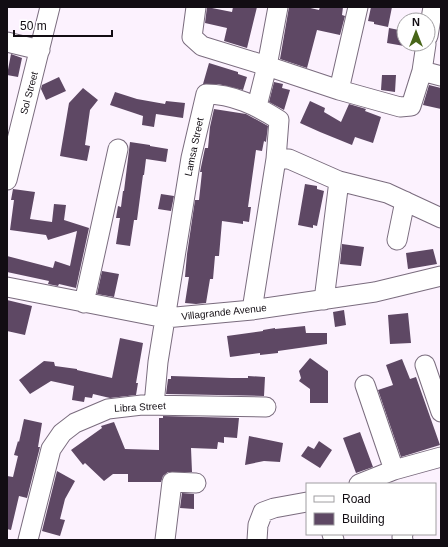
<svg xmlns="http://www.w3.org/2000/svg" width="448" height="547" viewBox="0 0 448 547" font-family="Arial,sans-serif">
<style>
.building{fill:#5e4864}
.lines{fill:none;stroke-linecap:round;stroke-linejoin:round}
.minor-casing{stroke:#7a6c7e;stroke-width:21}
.minor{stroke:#fff;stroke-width:19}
.labels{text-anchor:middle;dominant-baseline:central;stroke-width:4;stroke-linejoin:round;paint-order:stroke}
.street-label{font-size:10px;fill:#120d13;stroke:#fff}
</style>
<rect width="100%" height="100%" fill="#fcf2fe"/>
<path class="building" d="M207,7L232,12L233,7H257L247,48L224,41L227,28L205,23Z
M289,7H306L319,10L320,7H343L342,15L345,16L340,35L317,30L307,68L280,59Z
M371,7H392L388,27L374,24V22L368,21Z
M389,28L404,31V46L387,43Z
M11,54L22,58L18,77L7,75Z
M209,63L238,72V74L247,77L243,90L218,84H203Z
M382,75H396L395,92L381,90Z
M59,77L66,91L46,100L41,89L42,85Z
M274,82L283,84L282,88L290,90L284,110L269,102Z
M429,85L441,88V109L423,105Z
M83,88L98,100L90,110L85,145L90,146L87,161L60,156L69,103Z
M115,92L137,99L165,104L166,101L185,103L183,118L156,114L154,127L142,125L143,116L110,105Z
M310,101L325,108L324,112L341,122L349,104L366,109L365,111L381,117L373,143L355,137L352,145L320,132L300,123Z
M214,109L246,114L268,126L266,142L264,141L262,151L256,150L248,207H251L249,222L243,221V224L222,221L219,256H215L213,279H210L206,303L196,304L185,303L189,277H185L187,254L195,200H199L202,172H200L205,148H208L210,127Z
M130,142L150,145V146L168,149L166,162L146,159L144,175H143L137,220H134L130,246L116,244L120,218H116L118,206L121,207L123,191H124Z
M305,184L317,186V189L324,191L317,226L313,225V228L298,225Z
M13,189L35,192L30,219L52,222L54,204L66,205L64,220L89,228L76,288L59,284L58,286L48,284L49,281L7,272V256L53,268L55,261L70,266L77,231L48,240L46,235L10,230L14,200H11Z
M161,194L174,196L171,211L158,209Z
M342,244L364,247L361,266L340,264Z
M433,249L437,264L408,269L406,253Z
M102,271L119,274L114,297L97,294Z
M7,300L32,306L25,335L7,331Z
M344,310L346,325L335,327L333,312Z
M408,313L411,343L390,344L388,315Z
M305,326L306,333H327V344L278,351V353L260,355V353L230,357L227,336L263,331V330L275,328V329Z
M120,338L143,343L136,383H138L136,395L110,398L93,394L92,398L85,397L84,402L72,400L74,386L51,381L30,394L19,380L44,361L54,362L55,366L77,369V370L112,378Z
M310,358L328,371V403H310V389L299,381L301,378L299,371Z
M402,359L410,379L416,377L440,445L401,457L378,390L393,385L386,365Z
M171,376L231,378H248V376L265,377L264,396L166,394L168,379H171Z
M163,416L239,418L237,438L224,437V443L218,442L217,449L191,448L192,472H168L163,476L161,482H128V474H113L104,481L85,463L83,465L71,450L102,428L101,426L114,422L125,449L159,450V418H163Z
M24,419L42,423L38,447H40L27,498L19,496L11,530L7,529V476L13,477L18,456L14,455L18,441L19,442Z
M360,432L373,467L356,473L343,438Z
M249,436L283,443L280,462L264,461L245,465Z
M319,441L332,450L320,468L301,456L308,446L314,449Z
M57,471L75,481L65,499L60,519L65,520L60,536L42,531Z
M182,493L194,494V509L180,508Z"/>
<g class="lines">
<g class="minor-casing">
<path id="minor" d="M196,7L192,37L202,46L267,66L339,90L400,107L411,106L422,71L426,44
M428,36L433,7
M7,42L40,50
M422,71L441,76
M339,90L358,7
M257,106L267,66L278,7
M7,180L50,7
M397,240L405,201
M7,287L165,318L252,310L375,292L441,276
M324,300L339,181
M84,303L118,149
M252,310L276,159H289L339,181L387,193L441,218
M425,365L441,412
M365,385L394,470
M154,405L158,362L191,158L206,94C233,94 257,106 279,120L276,159
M359,484L394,470L441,457
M332,534L334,540
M403,534L402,537L403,540
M28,540L51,449L62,433L75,423L108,409L142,405L266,407
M165,540L172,482L196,483
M257,540L258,525L263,512L274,508L307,502"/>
</g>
<use href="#minor" class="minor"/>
</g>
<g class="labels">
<g class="street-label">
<text transform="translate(29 93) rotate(-75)">Sol Street</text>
<text transform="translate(194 147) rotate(-78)">Lamsa Street</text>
<text transform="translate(224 312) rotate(-6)">Villagrande Avenue</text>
<text transform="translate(140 407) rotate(-3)">Libra Street</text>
</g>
</g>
<rect width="448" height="547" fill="none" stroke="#120d13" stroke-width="16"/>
<rect x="306" y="483" width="130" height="52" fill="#ffffff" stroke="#a09ea1"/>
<rect x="314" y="496" width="20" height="6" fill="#ffffff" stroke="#a09ea1"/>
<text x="342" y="503" font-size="12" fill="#120d13">Road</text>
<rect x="314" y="513" width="20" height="12" fill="#5e4864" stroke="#a09ea1"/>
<text x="342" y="523" font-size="12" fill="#120d13">Building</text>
<g transform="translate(416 32)"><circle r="19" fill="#ffffff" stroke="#a09ea1"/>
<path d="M0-3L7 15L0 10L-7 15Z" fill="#476518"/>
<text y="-6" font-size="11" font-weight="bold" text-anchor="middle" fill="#120d13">N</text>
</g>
<path d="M14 30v6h98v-6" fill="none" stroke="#120d13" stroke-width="2"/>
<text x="20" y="30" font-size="12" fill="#120d13" stroke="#ffffff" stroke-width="3" paint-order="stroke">50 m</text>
</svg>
